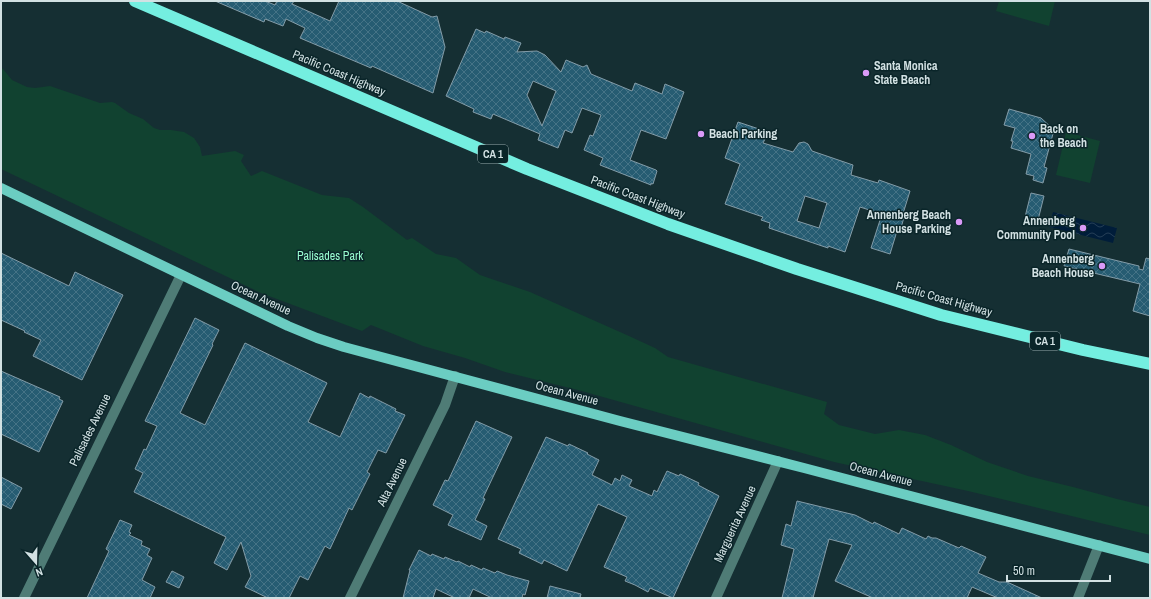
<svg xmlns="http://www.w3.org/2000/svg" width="1151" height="599" viewBox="0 0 1151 599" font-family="'Archivo Narrow',sans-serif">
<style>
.green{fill:#114230}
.water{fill:url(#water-waves)}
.building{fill:url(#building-cross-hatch);stroke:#839ca8;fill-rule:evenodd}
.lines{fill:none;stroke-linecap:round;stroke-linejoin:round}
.minor{stroke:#4f7c76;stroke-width:10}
.major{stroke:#6bcdc2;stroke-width:10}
.highway{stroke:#74eee0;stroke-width:12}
.poi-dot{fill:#da9af7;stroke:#0a2529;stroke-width:1.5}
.labels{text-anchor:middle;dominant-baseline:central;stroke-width:3;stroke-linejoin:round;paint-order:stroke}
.shield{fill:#0a2529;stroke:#96a9ab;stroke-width:1}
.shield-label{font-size:11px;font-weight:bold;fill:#d2e1e3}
.poi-label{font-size:12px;font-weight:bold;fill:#d2e1e3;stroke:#0a2529;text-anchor:start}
.street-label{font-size:12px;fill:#d2e1e3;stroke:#0a2529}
.park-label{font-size:12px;fill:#98fbcf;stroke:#0a2529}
</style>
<defs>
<pattern id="water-waves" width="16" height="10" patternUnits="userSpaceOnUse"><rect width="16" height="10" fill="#001d3a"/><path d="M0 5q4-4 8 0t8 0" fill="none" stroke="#243e56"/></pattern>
<pattern id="building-cross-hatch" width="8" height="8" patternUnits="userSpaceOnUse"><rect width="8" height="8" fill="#265c72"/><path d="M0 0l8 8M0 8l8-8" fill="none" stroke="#457386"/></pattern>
</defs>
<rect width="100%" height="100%" fill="#152f33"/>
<path class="green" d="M999,1H1055L1049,26L996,11Z
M1,68L3,69L12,80L27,87L35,88L50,86L100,103L112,102L115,103L129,113L143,119L154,128L160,130H171L184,132L194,138L200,147L202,156L235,151L244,155L241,161L251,176L262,171L322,195L349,198L363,207L407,240L412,238L436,254L456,258L480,275L530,292L629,336L655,348L668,357L827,402L824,414L839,425L875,434L899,430L925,435L951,445L987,462L1028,476L1073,487L1117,499L1150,507V535L968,491L834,462L578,390L505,372L465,358L423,346L371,325L362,331L261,293L1,169Z
M1066,132L1100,141L1090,183L1056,175Z"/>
<path class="water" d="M1053,212L1117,228L1113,243L1049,227Z"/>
<path class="building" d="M215,1H265L275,5L277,1H294L292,4L330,21L339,1H397L432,17L437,16L445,47L433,93L372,66L371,68L300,38L305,28L286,19L283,26L265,19L264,22Z
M476,29L485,33L486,31L504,39L505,37L521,43L517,52L537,51L545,55L561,72L566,60L583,67L587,65L591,74L632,91L635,83L662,94L665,84L684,92L666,139L641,130L630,160L656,170L657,171L653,184L651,183V185L600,165L603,158L584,150L590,135L593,136L601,115L582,108L572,133L565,130L558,148L538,140L540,134L493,114L491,119L473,112L474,109L446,96ZM533,81L556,91L542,126L527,95Z
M1009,109L1041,118L1054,130L1044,167L1047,168L1043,183L1033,180L1034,176L1026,174L1031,154L1011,148L1013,141H1011L1015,128L1004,125Z
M738,122L759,129L757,134L766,137L763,143L793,152L799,143L804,142L808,144L812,151L853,165L851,175L878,183L879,180L910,191L902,217H904L900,232L897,231L890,254L871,248L882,214L860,207L845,252L828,246V248L769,228L770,223L761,220L763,217L725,204L740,164L725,158ZM805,196L827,203L819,228L797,221Z
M1031,193L1044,196L1037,224L1024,221Z
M1069,249L1139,266V269L1143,270L1146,258L1150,259V316L1133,311L1140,284L1064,266Z
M1,253L69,286L75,272L123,295L82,380L33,356L41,340L24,332L25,331L1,320Z
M195,318L219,330L212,344L213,345L180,413L205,425L245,343L327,383L308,422L340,437L360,393L369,398L370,396L396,409L395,411L405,415L386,453L378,450L367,472L370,474L352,510L349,508L330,549L325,546L308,580L300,576L289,598H268L245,587L251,576L241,542L227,570L214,563L226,537L134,492L143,473L135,469L144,449L146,450L157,426L145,421Z
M1,371L60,397L59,399L63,401L39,452L1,434Z
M476,421L512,437L483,498L485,499L475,520L487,526L481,540L448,525L453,515L433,505L445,480L448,481Z
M546,437L568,446L569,444L588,453L587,454L599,460L592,475L612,485L615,478L620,481L622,475L632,480L629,486L652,496L654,490L657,492L667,471L679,476L680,474L699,483L698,485L719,496L673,598L650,588L648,592L635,585L625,581L627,577L604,567L627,517L598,504L567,571L544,560L542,564L519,553L521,549L498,539Z
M1,477L22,488L11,509L1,504Z
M797,501L855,515L873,524L874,522L899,534L902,528L926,539L928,536L932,538H936L959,548L961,546L986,557L978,573L999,582H1007L1042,598H998L972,587L967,598H873L835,581L852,545L829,539L813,598H782L794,549L781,545L786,524L791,526Z
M120,520L132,525L129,532L131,533L129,535L142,541V542L141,545L150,549L147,555L152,558L142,580L155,587L150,598H87L109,551L106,549Z
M419,550L431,556L432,554L444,559L445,557L457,562L458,561L470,567L471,565L482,570L483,568L495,573L497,571L507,575L529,581L525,595L523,594L522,598H492L473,589L469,598H455L436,589L433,598H403L410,570H409Z
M172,571L184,577L179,588L166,582Z
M550,586L581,594L580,598H547Z"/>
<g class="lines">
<path class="minor" d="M24,598L181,275
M350,598L445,405L455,376
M716,598L778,461
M1078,598L1099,545"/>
<path class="major" d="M1,188L288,326L317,338L344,347L620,421L804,468L1150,559"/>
<path class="highway" d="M135,1L527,169L668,224L797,269L941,315L1083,350L1150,364"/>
</g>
<g class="poi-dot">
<circle cx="866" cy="73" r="4"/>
<circle cx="701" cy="134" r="4"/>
<circle cx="1032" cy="136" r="4"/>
<circle cx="959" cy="222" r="4"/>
<circle cx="1083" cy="228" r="4"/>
<circle cx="1102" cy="266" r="4"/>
</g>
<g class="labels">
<g class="shield">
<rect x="478" y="145" width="30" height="18" rx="3"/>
<rect x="1030" y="332" width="30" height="18" rx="3"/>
</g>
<g class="shield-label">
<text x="493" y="154">CA 1</text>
<text x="1045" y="341">CA 1</text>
</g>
<g class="poi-label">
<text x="874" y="66">Santa Monica<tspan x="874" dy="14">State Beach</tspan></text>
<text x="1040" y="129">Back on<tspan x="1040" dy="14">the Beach</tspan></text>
<text x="709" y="134">Beach Parking</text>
<text x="951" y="215" text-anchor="end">Annenberg Beach<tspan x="951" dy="14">House Parking</tspan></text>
<text x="1075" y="221" text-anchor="end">Annenberg<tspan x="1075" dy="14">Community Pool</tspan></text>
<text x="1094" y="259" text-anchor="end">Annenberg<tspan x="1094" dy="14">Beach House</tspan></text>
</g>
<g class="street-label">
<text transform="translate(339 73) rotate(23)">Pacific Coast Highway</text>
<text transform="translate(638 197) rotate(21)">Pacific Coast Highway</text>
<text transform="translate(261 298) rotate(25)">Ocean Avenue</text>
<text transform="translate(944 299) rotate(16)">Pacific Coast Highway</text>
<text transform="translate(567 393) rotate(15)">Ocean Avenue</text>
<text transform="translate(90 430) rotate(-64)">Palisades Avenue</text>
<text transform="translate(881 474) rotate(15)">Ocean Avenue</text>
<text transform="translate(392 482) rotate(-64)">Alta Avenue</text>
<text transform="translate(735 524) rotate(-65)">Marguerita Avenue</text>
</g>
<g class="park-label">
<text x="330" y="256">Palisades Park</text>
</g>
</g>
<rect width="1151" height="599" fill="none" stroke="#d2e1e3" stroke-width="4"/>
<g transform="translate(36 563) rotate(160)" stroke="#0a2529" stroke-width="3" paint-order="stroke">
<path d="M0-3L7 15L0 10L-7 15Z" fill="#d2e1e3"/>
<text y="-6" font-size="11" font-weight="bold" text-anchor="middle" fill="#d2e1e3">N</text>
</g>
<path d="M1007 575v6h103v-6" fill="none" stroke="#d2e1e3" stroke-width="2"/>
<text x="1013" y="575" font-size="12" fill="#d2e1e3" stroke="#0a2529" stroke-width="3" paint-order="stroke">50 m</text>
</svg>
